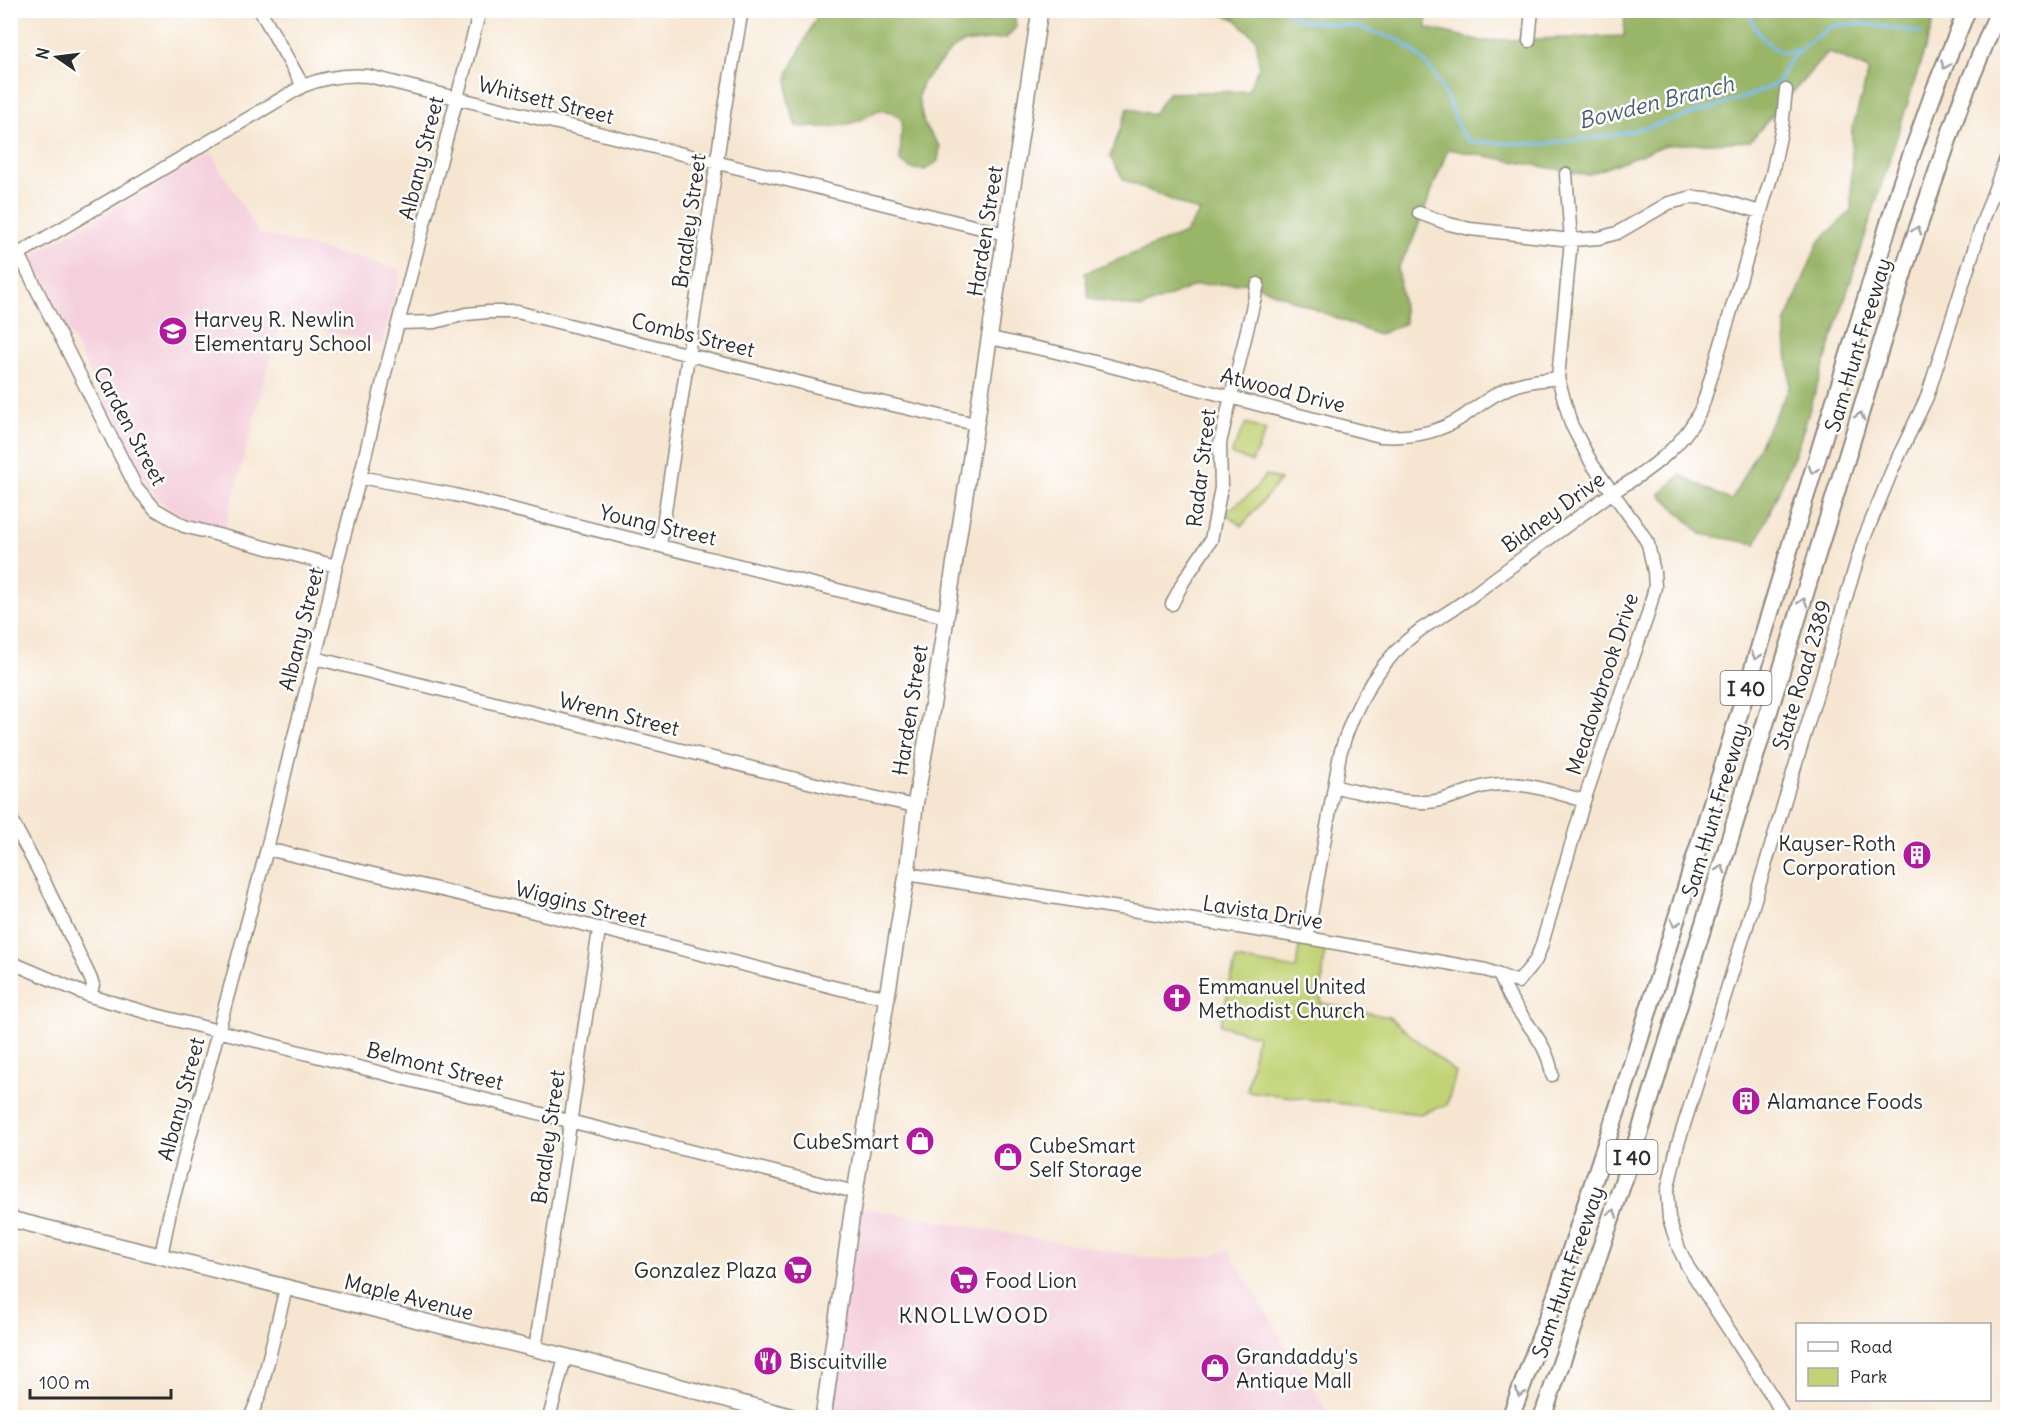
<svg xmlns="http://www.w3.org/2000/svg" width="2018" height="1428" viewBox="0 0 2018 1428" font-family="Delius,sans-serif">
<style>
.built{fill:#f4cfdc}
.green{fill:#c2d376;stroke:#767f50;stroke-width:1.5}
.forest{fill:#99b567;stroke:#627049;stroke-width:1.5}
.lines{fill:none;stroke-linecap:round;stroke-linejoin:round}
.stream{stroke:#7bbdf0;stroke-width:3}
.minor-casing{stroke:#90887e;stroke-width:15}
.major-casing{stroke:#90887e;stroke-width:18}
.highway-casing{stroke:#90887e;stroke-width:20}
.minor{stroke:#fff;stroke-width:12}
.major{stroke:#fff;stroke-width:15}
.highway{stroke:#fff;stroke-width:16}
.oneway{stroke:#a0a0a0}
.labels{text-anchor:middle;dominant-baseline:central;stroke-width:5;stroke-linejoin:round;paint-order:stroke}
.shield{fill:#fff;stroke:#6b6b6b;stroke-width:1.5}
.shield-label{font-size:20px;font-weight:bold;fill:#2b2b2b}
.street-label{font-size:21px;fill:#2b2b2b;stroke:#fff}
.poi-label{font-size:21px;fill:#2b2b2b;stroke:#fff;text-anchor:start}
.water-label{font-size:22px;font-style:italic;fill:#475e70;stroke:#fff}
.neighbourhood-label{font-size:22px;letter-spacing:1.5px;fill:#2b2b2b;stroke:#fff}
</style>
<rect width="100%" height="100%" fill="#fff"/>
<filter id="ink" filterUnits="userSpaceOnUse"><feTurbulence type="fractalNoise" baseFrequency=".0167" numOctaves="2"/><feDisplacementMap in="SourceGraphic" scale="12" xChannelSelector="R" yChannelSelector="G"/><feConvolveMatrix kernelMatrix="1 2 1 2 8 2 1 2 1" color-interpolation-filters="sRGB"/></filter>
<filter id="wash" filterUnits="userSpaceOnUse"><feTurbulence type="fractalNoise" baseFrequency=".008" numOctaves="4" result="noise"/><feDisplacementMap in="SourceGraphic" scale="24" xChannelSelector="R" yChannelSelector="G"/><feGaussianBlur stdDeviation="1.35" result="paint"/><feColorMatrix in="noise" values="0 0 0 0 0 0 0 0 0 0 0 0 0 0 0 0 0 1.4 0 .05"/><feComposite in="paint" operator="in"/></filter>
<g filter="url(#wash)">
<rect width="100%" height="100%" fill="#f6e6d1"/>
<path class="built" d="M211,154L259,233L401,270L382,345L281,318L225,528L187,518L171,510L157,499L146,485L32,258L35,253Z
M859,1207L1163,1260L1215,1255L1228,1249L1330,1417L831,1418L828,1412Z"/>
<path class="green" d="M1246,423L1266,431L1252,462L1231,454Z
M1266,475L1280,480L1242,526L1225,513L1251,493Z
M1300,940L1325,945L1321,1003L1389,1017L1456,1073L1447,1105L1420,1114L1247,1091L1257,1036L1220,1025L1236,959L1296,969Z"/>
<path class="forest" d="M820,10L1014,11L1016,27L1006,38L963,43L951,50L922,83L918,97L924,124L940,147L938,161L925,170L912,169L900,161L902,120L892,112L878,110C854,128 825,129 796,126L788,101V74Z
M1210,11H1425L1427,28L1482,41L1624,36L1625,11H1937L1797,449L1756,544L1701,534L1660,494L1680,475L1731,501L1790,386L1785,324L1818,243L1851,211L1852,130L1869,70L1828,52L1750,141L1666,145L1587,175L1448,149L1412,242L1398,268L1405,323L1378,335L1251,283L1196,285L1142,308L1089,299L1085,273L1185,233L1200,212L1124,180L1110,157L1128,108L1153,115L1168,93L1248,91L1259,66L1256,39L1235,19Z"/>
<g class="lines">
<path class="stream" d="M1283,10L1301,20L1359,27L1401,41L1426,63L1433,73L1448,100L1460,131L1469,141L1474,142L1543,144L1613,135L1652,126L1743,98L1768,88L1779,81L1789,61L1808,43L1832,26L1861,23L1922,33
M1748,10C1755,31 1764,45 1784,53L1799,50
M2005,67L2008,69"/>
</g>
</g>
<g filter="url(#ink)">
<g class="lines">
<g class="minor-casing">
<path id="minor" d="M260,10L303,86
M1529,41L1532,10
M1419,213L1449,224L1470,229L1571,240L1599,238L1617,233L1669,203L1693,197L1717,199L1760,212
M19,254L136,487L155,509L184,526L336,566
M10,259L303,86C325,77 344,74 368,76L1005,234
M399,323L435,322L466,314L488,312H517L854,396L975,424
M990,338L1056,352L1380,436C1409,438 1436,434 1461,418C1479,406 1495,392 1517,385C1530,380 1545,380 1558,378
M360,477L455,495L946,617
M660,545L724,113L742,10
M1172,604L1183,582L1211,540L1221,488L1220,443L1258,284
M315,658L836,789L915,806
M1336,787C1365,793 1397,803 1427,802C1448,801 1465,791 1485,786C1519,779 1551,791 1584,801
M10,817L44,881L90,977L93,985L90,996
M267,849L514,907L841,989L886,997
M907,874L1313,939L1486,970L1499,975C1504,984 1507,993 1512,1001C1528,1027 1548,1044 1552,1075
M1307,938L1340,754C1354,705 1378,661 1420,630C1438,618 1456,608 1473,595C1519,560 1566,526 1613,492C1649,471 1687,444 1703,404L1772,174L1782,127L1786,90
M10,962L90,996L152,1014L569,1121L855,1192
M1499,975L1518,982L1536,960L1541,947L1584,801L1648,614L1655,587L1654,572L1648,544L1641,532L1592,464L1571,424L1558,378L1571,240L1566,174
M161,1256L170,1211L267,849L292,744L324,622L336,566L360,477L385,373L480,10
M535,1349L560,1191L599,930
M250,1418L260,1394L286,1288
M549,1418L565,1358
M1784,1418L1774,1399L1688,1267L1679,1249L1669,1219L1667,1192L1677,1147L1746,929L1863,541L1893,468L1927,397L1984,218L2008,153"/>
</g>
<g class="major-casing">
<path id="major" d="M10,1219L584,1361L797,1418
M823,1418L855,1192L907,874L915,806L934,696L1040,10"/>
</g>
<g class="highway-casing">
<path id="highway" d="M1510,1418L1555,1298L1629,1074L1901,184L1935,89L1967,10
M1542,1418L1594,1269L1644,1119L1909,254L1961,102L1999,10"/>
</g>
<use href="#minor" class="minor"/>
<use href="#major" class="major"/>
<use href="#highway" class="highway"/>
</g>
<defs><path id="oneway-chevron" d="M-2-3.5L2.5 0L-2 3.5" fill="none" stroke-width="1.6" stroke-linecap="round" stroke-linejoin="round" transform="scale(1.5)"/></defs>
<g class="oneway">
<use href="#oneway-chevron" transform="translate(1945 65) rotate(112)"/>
<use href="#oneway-chevron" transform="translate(1917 230) rotate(-72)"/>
<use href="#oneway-chevron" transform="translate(1860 416) rotate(-73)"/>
<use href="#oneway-chevron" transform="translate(1813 470) rotate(107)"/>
<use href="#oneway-chevron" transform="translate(1803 602) rotate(-73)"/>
<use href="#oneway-chevron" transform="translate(1756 656) rotate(107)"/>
<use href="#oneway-chevron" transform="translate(1721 869) rotate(-73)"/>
<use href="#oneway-chevron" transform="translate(1675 923) rotate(107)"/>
<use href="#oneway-chevron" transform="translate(1613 1213) rotate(-71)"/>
<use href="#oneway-chevron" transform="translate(1520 1393) rotate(111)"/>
</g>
</g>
<defs>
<g id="school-disc" transform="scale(1.5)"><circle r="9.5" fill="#b5179e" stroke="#fff"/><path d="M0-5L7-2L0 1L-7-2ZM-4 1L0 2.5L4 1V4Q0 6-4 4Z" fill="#fff"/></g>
<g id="building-disc" transform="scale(1.5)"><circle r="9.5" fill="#b5179e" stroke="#fff"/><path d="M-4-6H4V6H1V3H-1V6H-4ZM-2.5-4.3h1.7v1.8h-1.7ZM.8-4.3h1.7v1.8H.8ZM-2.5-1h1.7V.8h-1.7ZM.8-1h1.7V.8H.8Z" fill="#fff"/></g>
<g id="church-disc" transform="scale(1.5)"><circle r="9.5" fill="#b5179e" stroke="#fff"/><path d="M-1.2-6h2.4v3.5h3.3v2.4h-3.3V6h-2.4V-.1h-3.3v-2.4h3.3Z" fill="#fff"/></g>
<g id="shop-disc" transform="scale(1.5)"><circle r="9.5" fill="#b5179e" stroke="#fff"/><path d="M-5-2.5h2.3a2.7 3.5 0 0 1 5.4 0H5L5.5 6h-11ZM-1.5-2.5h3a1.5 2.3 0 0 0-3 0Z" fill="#fff"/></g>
<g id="supermarket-disc" transform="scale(1.5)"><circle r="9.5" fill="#b5179e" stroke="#fff"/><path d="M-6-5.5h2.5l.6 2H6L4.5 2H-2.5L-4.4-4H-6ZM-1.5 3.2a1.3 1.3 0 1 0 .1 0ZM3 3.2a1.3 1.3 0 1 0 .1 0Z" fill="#fff"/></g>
<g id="restaurant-disc" transform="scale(1.5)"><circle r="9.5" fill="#b5179e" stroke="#fff"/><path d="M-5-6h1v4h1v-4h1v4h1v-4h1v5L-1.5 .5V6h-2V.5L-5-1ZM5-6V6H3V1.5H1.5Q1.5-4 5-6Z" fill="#fff"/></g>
</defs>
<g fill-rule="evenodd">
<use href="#school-disc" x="173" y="331"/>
<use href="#building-disc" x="1917" y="855"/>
<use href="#church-disc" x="1177" y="998"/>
<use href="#building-disc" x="1746" y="1101"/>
<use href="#shop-disc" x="920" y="1141"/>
<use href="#shop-disc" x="1008" y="1157"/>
<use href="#supermarket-disc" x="798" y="1270"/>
<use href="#supermarket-disc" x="964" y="1280"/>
<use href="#restaurant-disc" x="768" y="1361"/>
<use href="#shop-disc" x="1215" y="1368"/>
</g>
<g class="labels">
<g class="shield">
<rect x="1720.5" y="671" width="51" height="34" rx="4.5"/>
<rect x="1606.5" y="1140" width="51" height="34" rx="4.5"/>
</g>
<g class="shield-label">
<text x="1746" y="688">I 40</text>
<text x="1632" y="1157">I 40</text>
</g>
<g class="street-label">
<text transform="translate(546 100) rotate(14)">Whitsett Street</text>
<text transform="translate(421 158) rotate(-76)">Albany Street</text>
<text transform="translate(689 221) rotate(-82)">Bradley Street</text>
<text transform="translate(985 231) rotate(-81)">Harden Street</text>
<text transform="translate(693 335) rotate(14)">Combs Street</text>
<text transform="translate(1858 345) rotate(-73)">Sam Hunt Freeway</text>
<text transform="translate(1283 390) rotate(14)">Atwood Drive</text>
<text transform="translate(130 426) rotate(62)">Carden Street</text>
<text transform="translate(1201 468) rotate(-83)">Radar Street</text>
<text transform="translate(1553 512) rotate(-36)">Bidney Drive</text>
<text transform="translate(658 525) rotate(13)">Young Street</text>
<text transform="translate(301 629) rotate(-76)">Albany Street</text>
<text transform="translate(1802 675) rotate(-73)">State Road 2389</text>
<text transform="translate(1602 684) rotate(-72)">Meadowbrook Drive</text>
<text transform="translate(910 710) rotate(-81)">Harden Street</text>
<text transform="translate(619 714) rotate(14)">Wrenn Street</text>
<text transform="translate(1715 810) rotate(-73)">Sam Hunt Freeway</text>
<text transform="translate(581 904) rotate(14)">Wiggins Street</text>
<text transform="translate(1263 912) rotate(9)">Lavista Drive</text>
<text transform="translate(435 1066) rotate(14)">Belmont Street</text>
<text transform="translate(181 1099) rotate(-75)">Albany Street</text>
<text transform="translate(548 1137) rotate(-82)">Bradley Street</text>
<text transform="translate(1568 1272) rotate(-71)">Sam Hunt Freeway</text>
<text transform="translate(409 1297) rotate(14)">Maple Avenue</text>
</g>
<g class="poi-label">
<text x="194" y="319">Harvey R. Newlin<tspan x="194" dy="24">Elementary School</tspan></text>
<text x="1896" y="843" text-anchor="end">Kayser-Roth<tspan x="1896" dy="24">Corporation</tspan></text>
<text x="1198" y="986">Emmanuel United<tspan x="1198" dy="24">Methodist Church</tspan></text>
<text x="1767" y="1101">Alamance Foods</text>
<text x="899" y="1141" text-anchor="end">CubeSmart</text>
<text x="1029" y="1145">CubeSmart<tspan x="1029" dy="24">Self Storage</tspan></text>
<text x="777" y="1270" text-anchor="end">Gonzalez Plaza</text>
<text x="985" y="1280">Food Lion</text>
<text x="1236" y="1356">Grandaddy's<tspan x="1236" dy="24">Antique Mall</tspan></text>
<text x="789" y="1361">Biscuitville</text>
</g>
<g class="water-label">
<text transform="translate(1656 102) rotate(-14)">Bowden Branch</text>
</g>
<g class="neighbourhood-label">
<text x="974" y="1315">KNOLLWOOD</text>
</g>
</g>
<rect width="2018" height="1428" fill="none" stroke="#fff" stroke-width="36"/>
<rect x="1796" y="1323" width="195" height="78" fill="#ffffff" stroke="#aaaaaa" stroke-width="1.5"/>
<rect x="1808" y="1342" width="30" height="9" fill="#ffffff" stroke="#aaaaaa" stroke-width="1.5"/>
<text x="1850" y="1353" font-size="18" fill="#2b2b2b">Road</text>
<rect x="1808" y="1368" width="30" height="18" fill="#c2d376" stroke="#aaaaaa" stroke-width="1.5"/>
<text x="1850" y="1383" font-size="18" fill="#2b2b2b">Park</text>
<g transform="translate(57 57) rotate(284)" stroke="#ffffff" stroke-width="4.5" paint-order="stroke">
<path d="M0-4.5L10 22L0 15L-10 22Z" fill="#2b2b2b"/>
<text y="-9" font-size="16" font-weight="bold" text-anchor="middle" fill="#2b2b2b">N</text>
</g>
<path d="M30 1389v9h141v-9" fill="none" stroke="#2b2b2b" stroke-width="3"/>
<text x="39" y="1389" font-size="18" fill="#2b2b2b" stroke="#ffffff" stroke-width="4.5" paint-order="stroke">100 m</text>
</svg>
